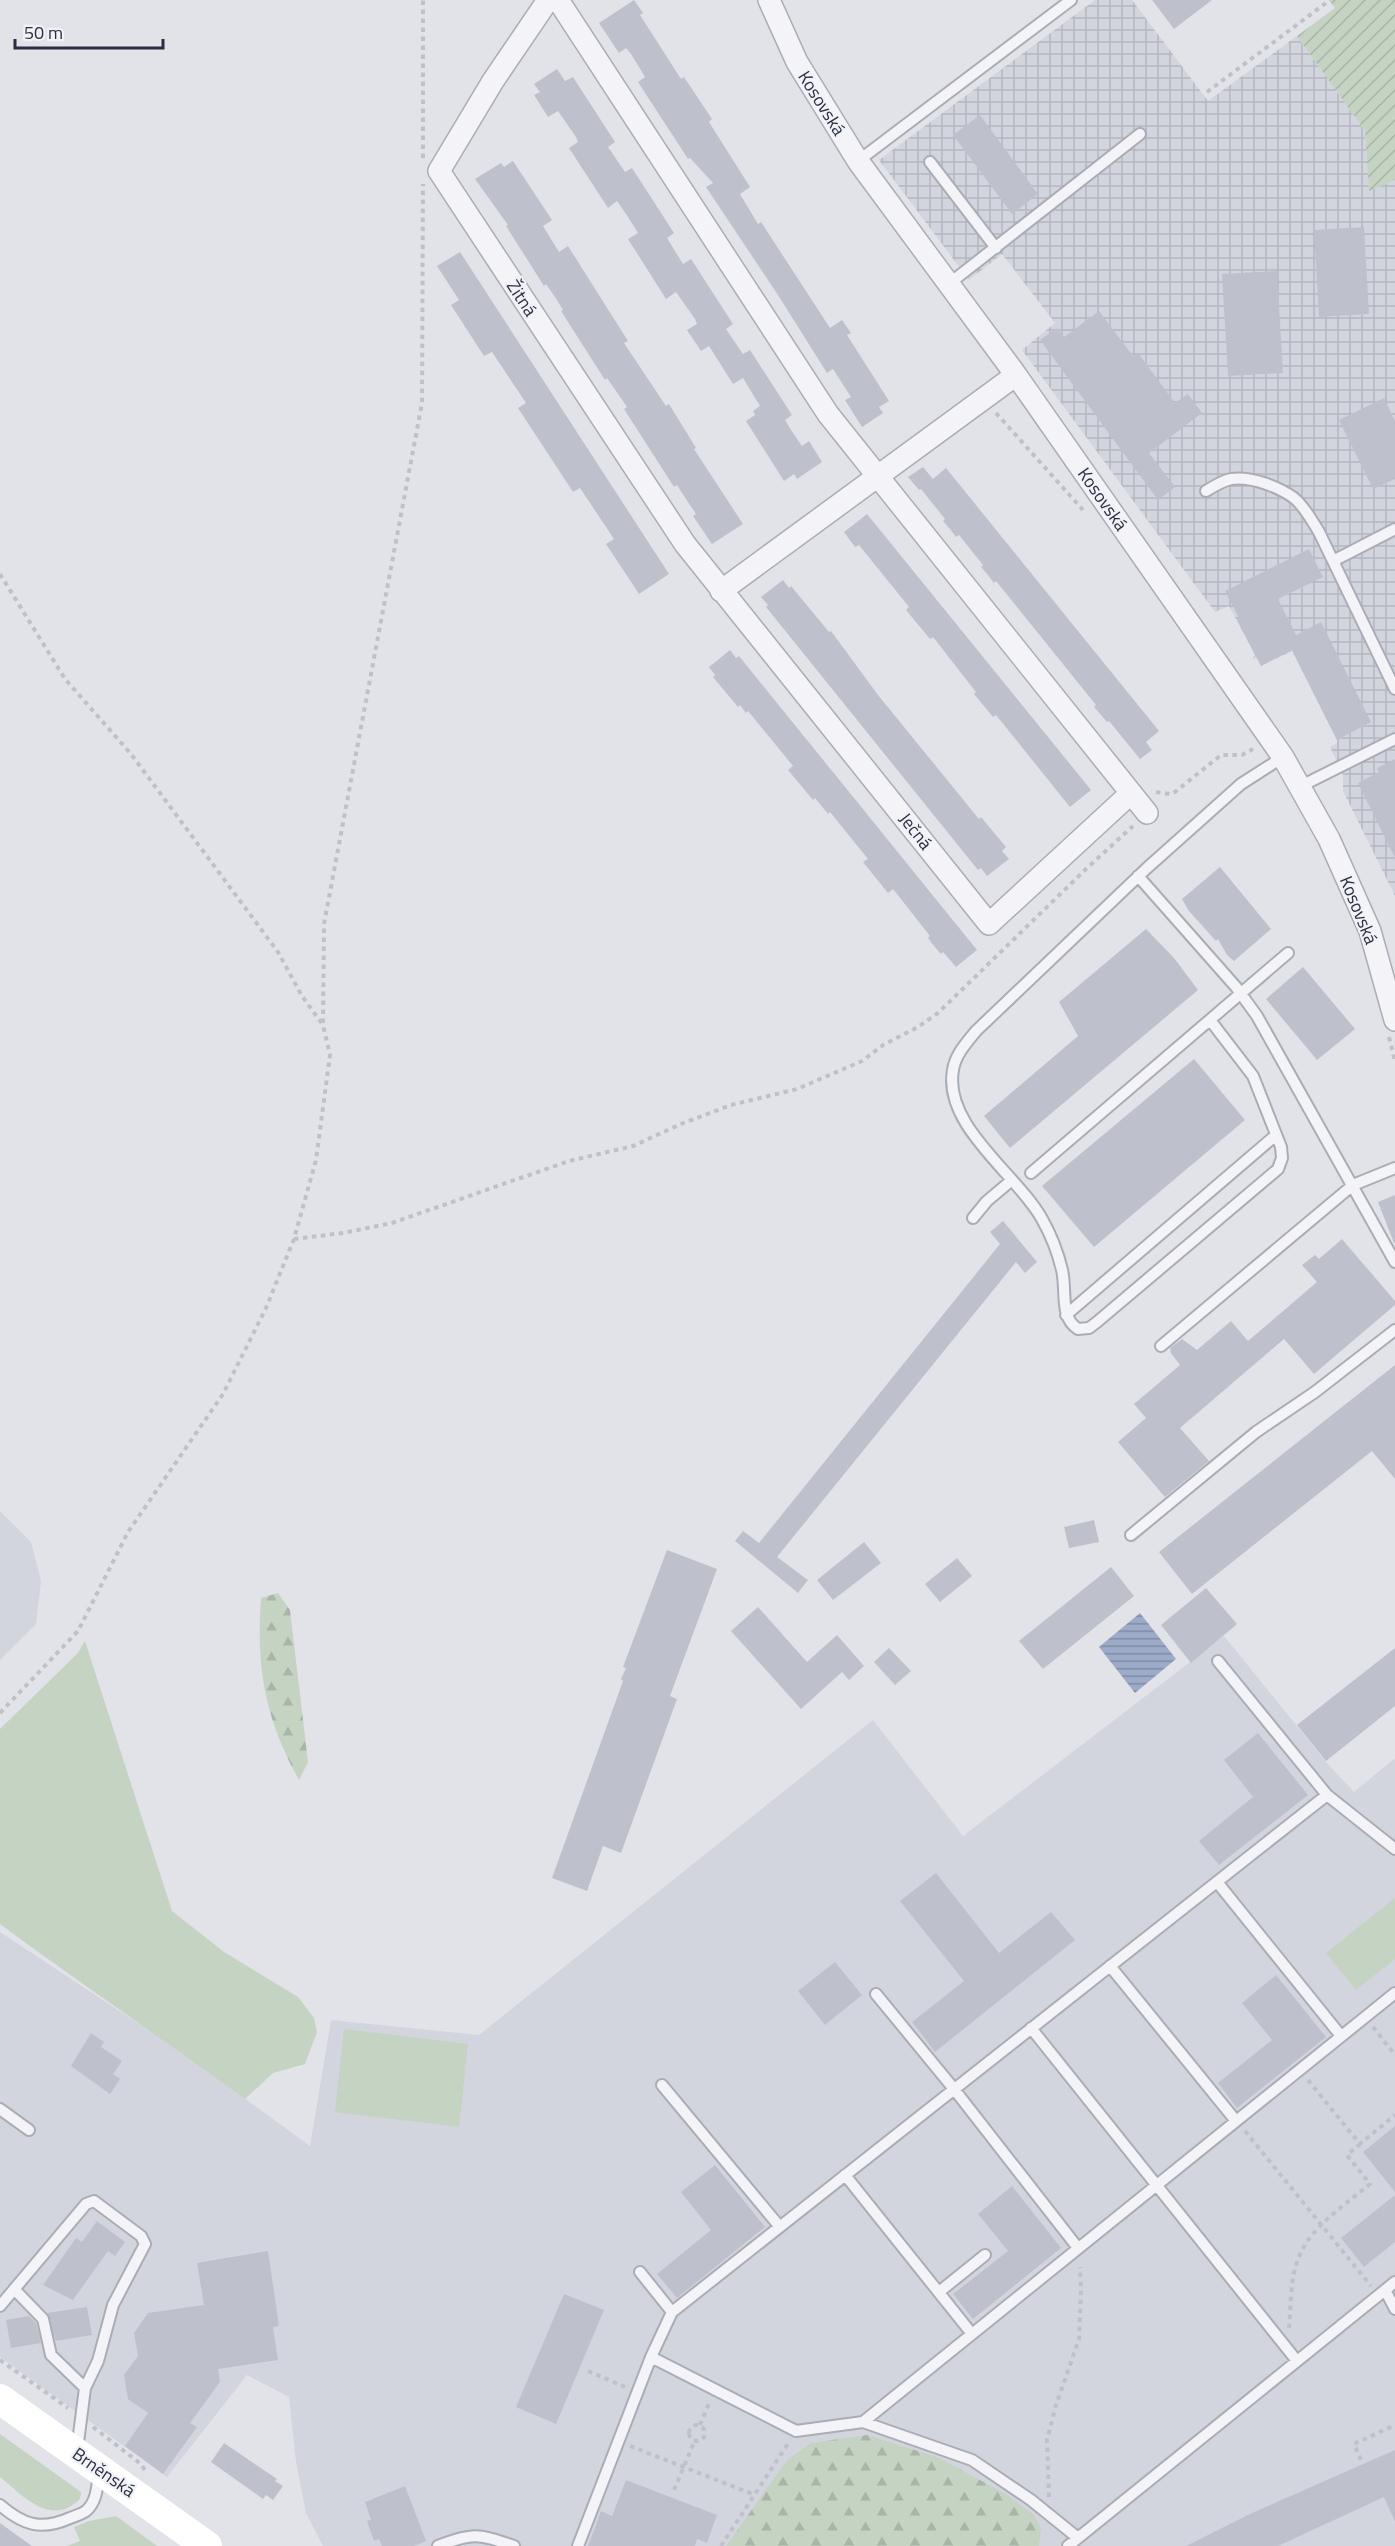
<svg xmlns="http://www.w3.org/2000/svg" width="1395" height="2546" viewBox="0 0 1395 2546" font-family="'Titillium Web',sans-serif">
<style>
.built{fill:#d3d5de}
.industrial{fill:url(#industrial-grid)}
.grass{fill:#c4d3c2}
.forest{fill:url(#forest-firs)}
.garden{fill:url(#garden-furrows)}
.water{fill:url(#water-rules)}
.building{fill:#bec1cc}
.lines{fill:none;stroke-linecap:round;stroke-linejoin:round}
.lane-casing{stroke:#aaadb6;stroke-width:14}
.street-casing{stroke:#aaadb6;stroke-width:24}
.path{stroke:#bfc1c8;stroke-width:4;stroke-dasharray:4.5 4.5;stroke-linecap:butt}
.lane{stroke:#f4f4f8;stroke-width:10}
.street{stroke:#f4f4f8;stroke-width:21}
.secondary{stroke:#fff;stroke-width:30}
.labels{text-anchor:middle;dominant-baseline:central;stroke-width:4.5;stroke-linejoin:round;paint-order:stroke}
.street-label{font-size:18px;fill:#2a2e40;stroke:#f0f2f7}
</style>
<defs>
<pattern id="industrial-grid" width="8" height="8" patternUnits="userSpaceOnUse" patternTransform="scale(1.5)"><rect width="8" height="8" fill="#d3d5de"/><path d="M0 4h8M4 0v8" fill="none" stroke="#b5b7c0"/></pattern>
<pattern id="forest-firs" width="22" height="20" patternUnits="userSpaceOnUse" patternTransform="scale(1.5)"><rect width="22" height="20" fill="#c4d3c2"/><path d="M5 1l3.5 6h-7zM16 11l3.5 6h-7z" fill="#a9b5a8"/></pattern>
<pattern id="garden-furrows" width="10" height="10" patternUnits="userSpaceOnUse" patternTransform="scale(1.5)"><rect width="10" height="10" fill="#c4d3c2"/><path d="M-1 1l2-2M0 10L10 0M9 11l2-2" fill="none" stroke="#a9b5a8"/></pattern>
<pattern id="water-rules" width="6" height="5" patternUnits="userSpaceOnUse" patternTransform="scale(1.5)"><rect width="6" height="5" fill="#9dabc8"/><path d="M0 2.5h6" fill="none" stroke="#808ca4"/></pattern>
</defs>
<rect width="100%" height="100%" fill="#e1e3e9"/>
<path class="built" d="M0,1511L31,1542L41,1581L36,1624L0,1660Z
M1224,1636L1326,1762L1354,1792L1395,1758V2546H323L306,2513L296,2462L289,2397L247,2375L167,2477L0,2357V1932L174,2047L310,2146L331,2020L479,2035L873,1720L963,1836Z"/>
<path class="industrial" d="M1095,0H1132L1208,101L1297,36L1365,131L1369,190L1395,180V896L1343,791V775L1330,747L1337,743V740L1292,651L1261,666L1256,657L1253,659L1255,655L1229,606L1215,612L1022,350L1055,323L1002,254L969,280L879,160Z"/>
<path class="grass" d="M85,1641L172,1911L224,1952L298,1997L314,2018L317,2032L305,2064L273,2073L245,2099C164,2040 81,1984 0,1924V1729L77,1654Z
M1395,1898V1959L1356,1990L1326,1953Z
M344,2029L468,2044L459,2127L335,2112Z
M0,2434L81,2492C81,2500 77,2502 71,2506C45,2522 19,2492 0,2477Z
M116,2516L157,2546H67L80,2541L74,2527L89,2521Z"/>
<path class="forest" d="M278,1593L290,1610L308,1762L299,1780C265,1718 256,1669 261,1598Z
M867,2435L937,2457L1006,2494L1034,2515L1041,2528L1039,2546H726L787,2460L811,2443Z"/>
<path class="garden" d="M1329,0H1395V180L1369,191L1365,131L1297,36L1335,8Z"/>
<path class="water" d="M1140,1613L1176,1659L1135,1693L1099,1647Z"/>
<path class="building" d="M634,0L643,13L640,15L681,79L684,77L712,119L709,122L750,187L740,194L758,224L761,222L830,328L842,320L851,333L847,335L889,401L879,407L883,413L862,427L845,400L851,397L833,369L827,373L778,295L706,187L713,183L690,158L688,159L638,82L645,77L631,54L626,48L619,53L599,23Z
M1152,0H1212L1174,29Z
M557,69L565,81L573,77L615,142L608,147L625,172L632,168L674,233L667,238L683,264L691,259L733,324L726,329L743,354L750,350L792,415L785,420L793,433L802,446L809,441L822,462L797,479L794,474L784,481L746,421L755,415L753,411L760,406L743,378L733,384L709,346L701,351L687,330L697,324L695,319L676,292L666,299L628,239L638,233L628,217L617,201L608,208L569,148L578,142L576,137L558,111L548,117L534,95L540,92L534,84Z
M980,115L1038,194L1012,214L953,135Z
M513,161L552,220L543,226L559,252L568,246L628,341L624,343L666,406L669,404L696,448L694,449L743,524L712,544L693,516L696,514L686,499L677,485L674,487L624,409L627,407L607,378L605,380L561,311L563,310L555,297L546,284L544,286L506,226L508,225L475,179L501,163L504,167Z
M1364,227L1369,314L1319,317L1314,230Z
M460,252L669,574L639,594L606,544L614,539L580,488L573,492L518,408L526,403L492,352L484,356L451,305L459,300L437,266Z
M1277,271L1283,373L1228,376L1222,274Z
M1099,311L1133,356L1138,353L1175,403L1188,394L1202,413L1149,453L1175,487L1158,500L1040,340L1057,328L1064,337Z
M1384,398L1395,421V479L1373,489L1339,420Z
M923,467L933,479L946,468L1159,731L1146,742L1152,750L1140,759L1109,721L1107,722L1101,715L1094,707L1096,705L996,581L994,583L988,575L981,567L983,565L959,535L956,537L950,529L943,521L945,519L921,489L919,490L908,477Z
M867,514L1091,790L1070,807L996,715L993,717L974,694L976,692L933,637L930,639L906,610L909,607L859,545L855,547L844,532Z
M1309,549L1323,577L1278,599L1296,635L1321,622L1371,722L1337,740L1292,650L1261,666L1237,620L1239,618L1225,591Z
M783,580L789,588L791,586L829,632L831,631L878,695L979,819L981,817L1006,847L1002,851L1009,859L987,876L981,868L978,870L766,607L768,605L761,597Z
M730,650L736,658L739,656L977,950L956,967L943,952L941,954L934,946L928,938L930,936L893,889L888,893L863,862L868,859L830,812L828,814L815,798L813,800L788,770L793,766L748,711L746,713L740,705L738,707L713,677L715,675L709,667Z
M1395,759V858L1358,783L1379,772L1377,768Z
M1220,867L1271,929L1234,961L1227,955L1218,939L1216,941L1189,911L1182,899Z
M1146,929L1174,958L1198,990L1010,1148L984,1116L1078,1036L1059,1002Z
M1303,967L1355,1029L1317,1060L1266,999Z
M1194,1059L1245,1120L1094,1247L1042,1186Z
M1395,1195V1243H1394L1378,1202Z
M1003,1221L1037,1262L1025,1273L1016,1262L777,1557L808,1580L798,1593L735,1541L743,1531L759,1543L1000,1244L990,1232Z
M1342,1239L1395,1301V1305L1314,1374L1284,1339L1180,1428L1209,1461L1165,1497L1118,1442L1146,1418L1134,1404L1180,1365L1171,1353L1170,1348L1182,1339L1197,1350L1231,1321L1248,1341L1317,1282L1302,1265L1315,1255L1319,1259Z
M1395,1365V1479L1372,1451L1192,1594L1159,1552Z
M1094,1520L1099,1542L1069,1548L1064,1527Z
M864,1542L881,1563L833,1600L817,1580Z
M667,1550L717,1569L670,1696L677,1699L621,1853L603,1846L587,1891L552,1878L623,1681L621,1679L626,1668L623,1667Z
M957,1558L972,1576L940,1602L925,1584Z
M1111,1567L1134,1596L1043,1669L1019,1641Z
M1206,1588L1237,1624L1191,1663L1161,1625Z
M758,1607L807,1662L837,1635L864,1666L849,1680L842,1672L801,1709L731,1631Z
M889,1648L911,1671L895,1685L874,1662Z
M1395,1648V1706L1326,1761L1297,1725Z
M1258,1733L1308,1795L1219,1865L1199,1841L1253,1797L1224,1760Z
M936,1873L999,1953L1051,1912L1075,1940L935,2052L912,2022L964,1981L900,1901Z
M835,1962L862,1995L825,2025L798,1991Z
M1276,1975L1326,2037L1237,2108L1218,2083L1272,2040L1242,2003Z
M91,2033L104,2042L101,2047L122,2061L113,2074L120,2079L110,2094L71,2066Z
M1395,2126V2192L1363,2152Z
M715,2165L765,2227L677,2298L657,2274L711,2230L681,2192Z
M1012,2186L1061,2248L973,2319L953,2294L1008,2251L978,2214Z
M1395,2195V2242L1364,2267L1341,2238Z
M97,2221L125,2242L115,2256L108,2251L73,2300L43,2285L76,2238L82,2242Z
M268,2251L279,2326L273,2327L278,2360L218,2369L220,2382L190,2423L197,2427L163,2474L125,2446L148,2413L128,2399L124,2375L138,2356L134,2333L148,2313L204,2305L197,2263Z
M564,2294L604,2310L556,2424L516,2407Z
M87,2307L92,2335L56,2341L47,2313Z
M29,2316L36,2323L41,2343L11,2348L6,2320Z
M224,2443L277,2479L275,2481L283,2486L273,2500L266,2495L263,2499L211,2462Z
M1395,2450V2522L1384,2497L1278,2546H1186L1252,2513Z
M626,2480L717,2515L707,2543L697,2539L695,2546H588L601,2511L612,2516Z
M405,2486L426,2541L414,2546H382L379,2539L374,2541L367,2521L371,2520L365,2502Z
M0,2523L32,2546H0Z"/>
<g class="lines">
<g class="lane-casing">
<path id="lane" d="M858,161L1071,0
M930,162L996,248
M950,283L1140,134
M1206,491C1214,486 1222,481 1231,479C1251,476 1279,487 1294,498C1305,507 1312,521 1319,532L1395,689
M1333,561L1395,529
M1299,787L1395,739
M1138,876L1236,987L1257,1016L1395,1262
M1210,1020L1253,1076L1281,1147L1282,1158L1278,1169L1097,1322L1089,1328L1078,1329C1059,1317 1067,1291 1062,1270C1058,1253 1051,1235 1042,1219C1017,1174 943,1126 953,1070C955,1055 967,1042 976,1031L1147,868L1241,784L1283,757
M1031,1173L1288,953
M973,1218L987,1201L1012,1180
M1066,1315L1276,1135
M1161,1346L1353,1185L1395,1168
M1131,1535L1256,1432L1315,1392L1395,1330
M1218,1661L1327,1795
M1217,1882L1341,2036
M1110,1966L1236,2121
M876,1994L954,2089L1078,2248
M1031,2028L1297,2361
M662,2085L780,2227
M0,2109L29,2130
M845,2175L972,2334
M640,2272L672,2312
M14,2289L43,2319L51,2355L85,2388
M1385,2290L1395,2309
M939,2292L985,2255
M0,2306L86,2204L94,2201L141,2236L145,2244L113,2305L98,2361L85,2388L77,2450
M651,2357L796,2431L863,2422L972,2460L1031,2500L1078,2538
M863,2422L1395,1993
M0,2505C23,2525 41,2531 70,2518C75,2516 83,2514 87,2510C97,2501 97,2486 99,2474
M438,2546C473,2532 479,2534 514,2546
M578,2546L651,2357L672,2312L1327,1795L1395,1849
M1068,2546L1395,2282"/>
</g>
<g class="street-casing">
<path id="street" d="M548,0L493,81L439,171L685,544L989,924L1130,794
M558,0L828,414L1147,813
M769,0L797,62L858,161L1016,375L1283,757L1329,839L1370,931L1395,1020
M721,591L1016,375"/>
</g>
<path class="path" d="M1207,92L1330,0
M423,158V0
M996,413L1083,510
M0,574L65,679L131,754L278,952L302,996L323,1025
M1156,792L1170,794L1175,792L1221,755H1242L1253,749
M1389,1037L1395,1061
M294,1239L343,1233L392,1223L569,1161L633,1146L681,1124L731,1105L797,1089L862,1061L883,1045L918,1027L938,1013L1086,869L1133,826
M0,1713L78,1631L128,1532L223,1394L266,1308L294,1239L316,1160L330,1055L323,1025L324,924L422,403L423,184
M1373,2027L1395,2055
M1308,2080L1360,2144L1395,2115
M1245,2131L1371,2286
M1289,2328C1291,2306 1290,2283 1297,2262C1308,2228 1344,2206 1370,2184L1347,2155L1360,2144
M0,2360L68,2408
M588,2371L625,2387
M700,2425L710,2401
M689 2433a8 8 0 1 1 16 0a8 8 0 1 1-16 0Z
M93,2427L141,2464L146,2472
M630,2446L755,2495
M1361,2460L1354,2444L1395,2425
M674,2490L695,2440
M1049,2497L1047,2440L1056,2405L1079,2339L1081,2291L1080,2267
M721,2546L789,2442"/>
<use href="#lane" class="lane"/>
<use href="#street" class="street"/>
<path class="secondary" d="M0,2399L207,2546"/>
</g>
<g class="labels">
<g class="street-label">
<text transform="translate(822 103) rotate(58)">Kosovská</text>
<text transform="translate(522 298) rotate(57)">Žitná</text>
<text transform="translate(1103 499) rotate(55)">Kosovská</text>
<text transform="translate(916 831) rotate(52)">Ječná</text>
<text transform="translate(1359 910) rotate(68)">Kosovská</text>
<text transform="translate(104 2472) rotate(35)">Brněnská</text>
</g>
</g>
<path d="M15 39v9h148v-9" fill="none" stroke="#2a2e40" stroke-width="3"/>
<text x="24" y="39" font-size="18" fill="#2a2e40" stroke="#f0f2f7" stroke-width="4.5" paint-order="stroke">50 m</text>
</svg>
